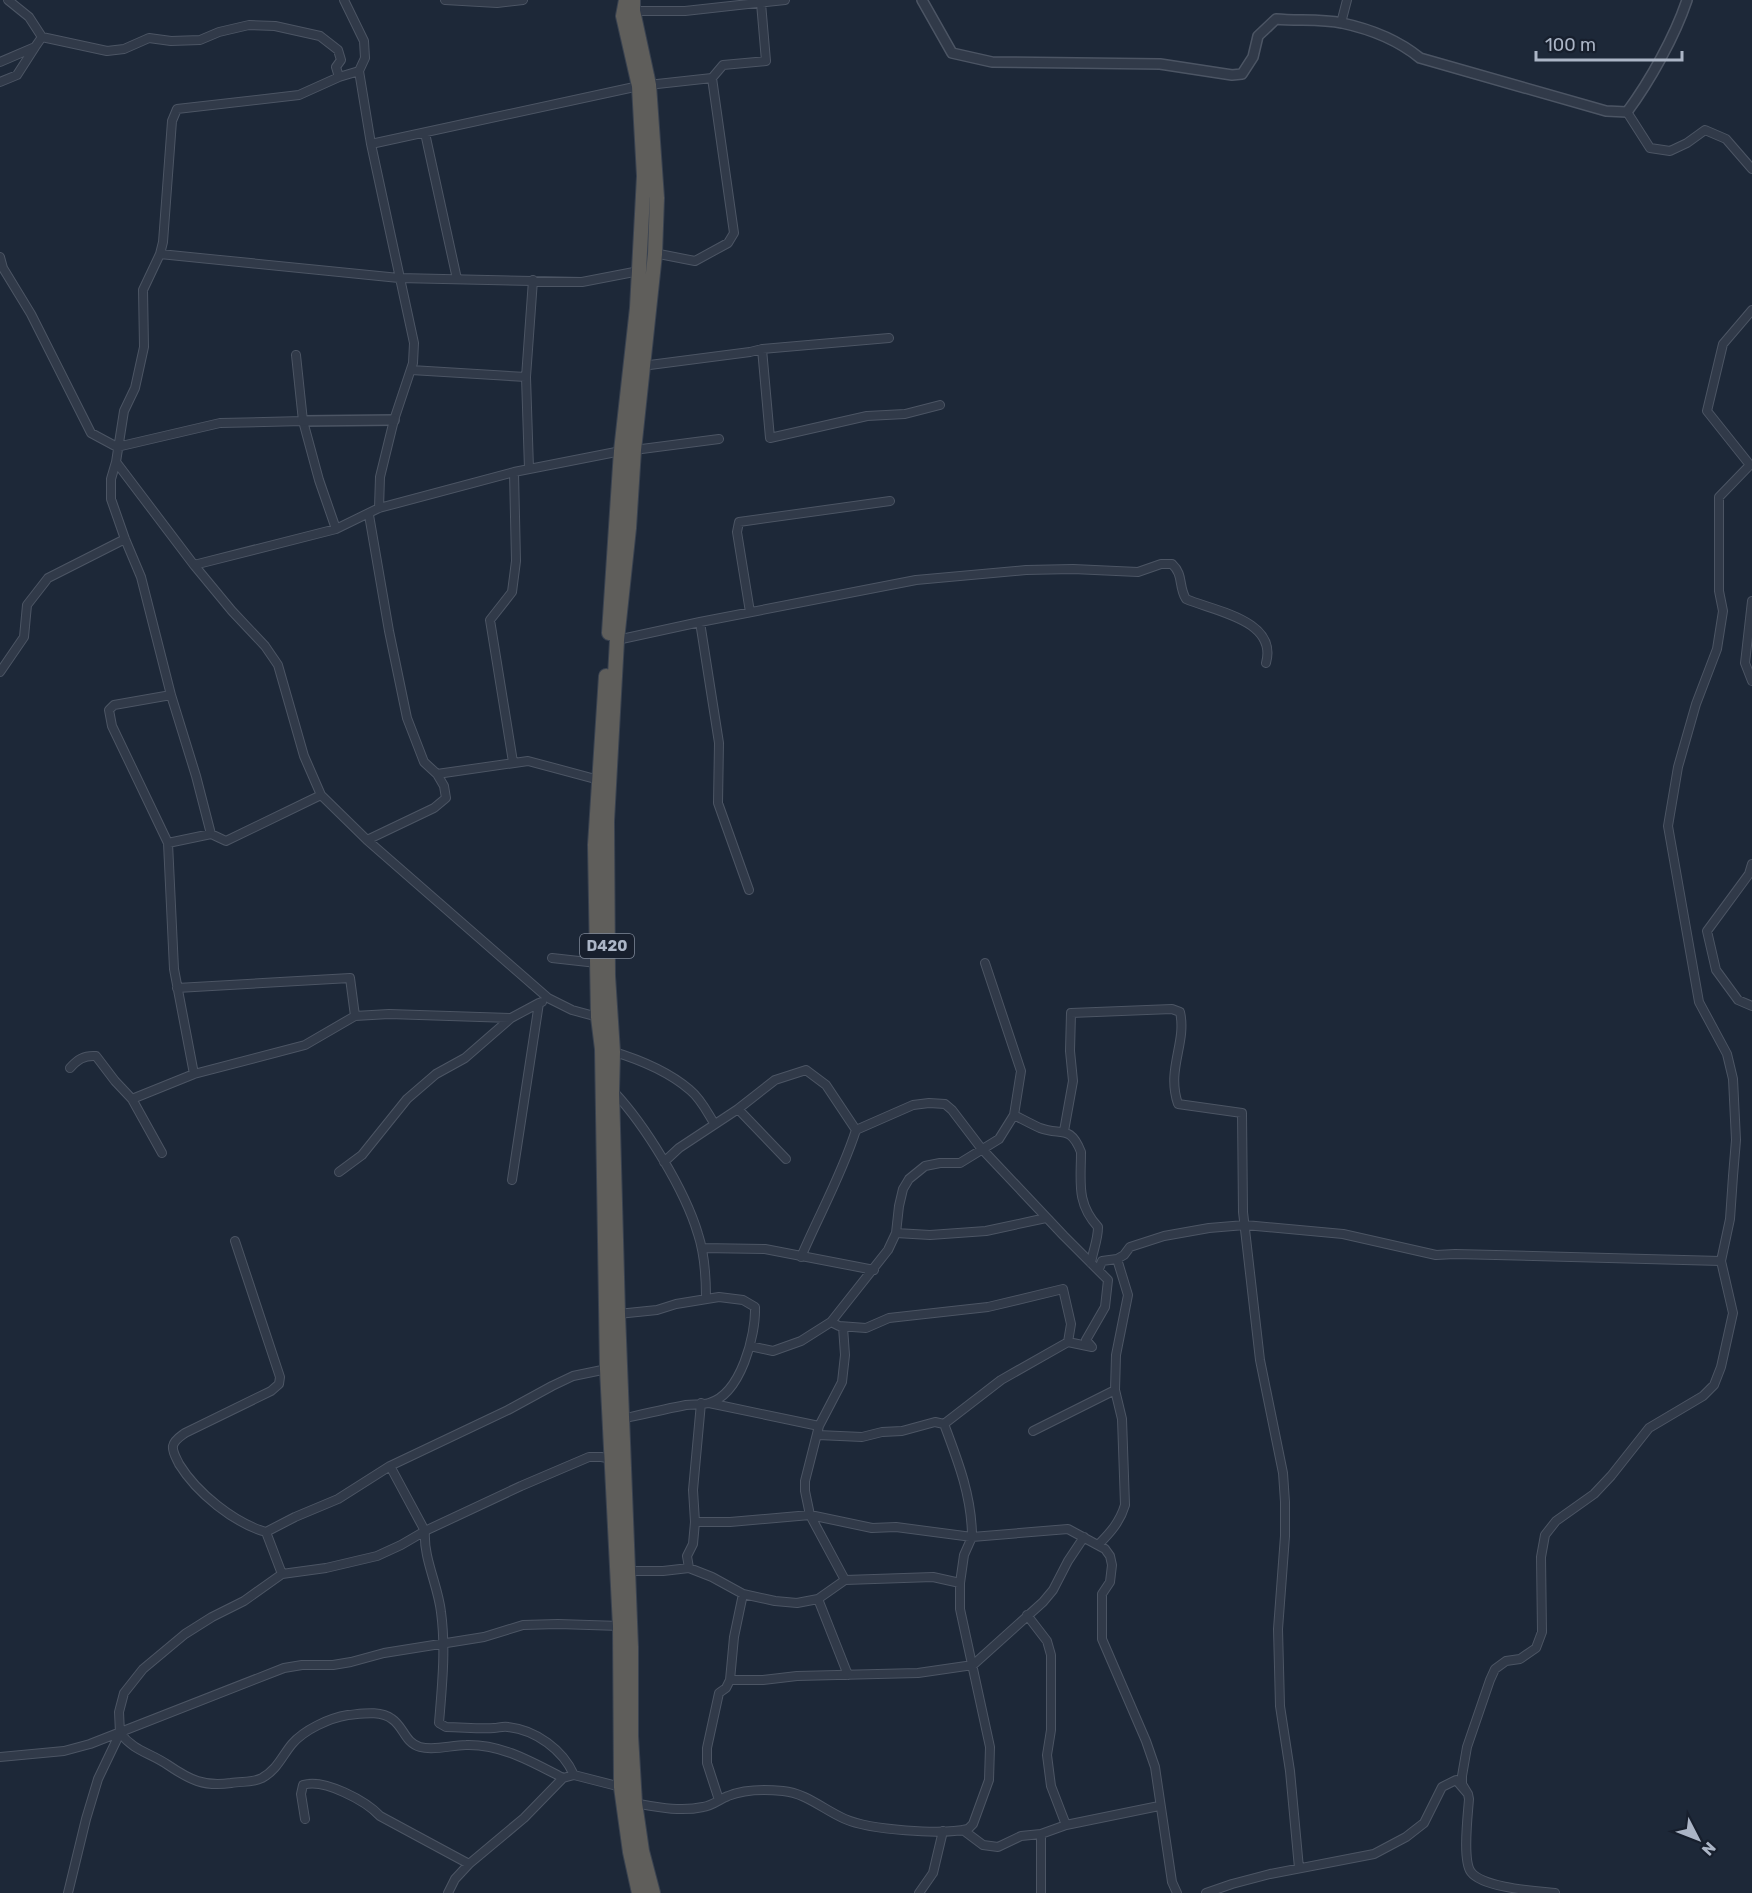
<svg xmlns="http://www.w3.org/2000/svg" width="1752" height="1893" viewBox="0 0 1752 1893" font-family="Rubik,sans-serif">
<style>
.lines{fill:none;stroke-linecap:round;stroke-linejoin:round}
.minor-casing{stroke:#4c5564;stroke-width:10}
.tertiary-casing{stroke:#4c5564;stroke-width:12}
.trunk-casing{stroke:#394250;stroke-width:16}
.minor{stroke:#313a49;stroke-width:8}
.tertiary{stroke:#313a49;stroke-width:9}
.trunk{stroke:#5f5e5b;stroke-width:14}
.labels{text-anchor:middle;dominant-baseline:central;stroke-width:6;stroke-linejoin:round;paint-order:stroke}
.shield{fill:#171f2d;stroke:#7f8898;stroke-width:1.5}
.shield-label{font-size:15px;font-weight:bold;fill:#abb5c6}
</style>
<rect width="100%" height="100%" fill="#1d2838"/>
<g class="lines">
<g class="minor-casing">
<path id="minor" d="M344,0L364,41L365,58L359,71L339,77L299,95L177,109L172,121L163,242L160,254L143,290L144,347L135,388L124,411L116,462L194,565L232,611L265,646L278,665L304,756L321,795L367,840L548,998L572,1010L598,1017
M445,0L497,3L523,0
M632,11H685L785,0
M1341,23L1347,0
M42,37L107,51L124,49L149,38L171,41L200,40L219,32L249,25L275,26L320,36L338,50L341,60L336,67L339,77
M0,62L35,47L42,37L29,17L8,0
M359,71L371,144L414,343L413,363L394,420L380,477L379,508
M0,82L17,75L35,47
M1627,112L1650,148L1670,151L1687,143L1705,130L1726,139L1752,169
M425,133L457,279
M371,144L639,86L712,78L723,65L766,61L761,3
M654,253L695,261L728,243L734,233L712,78
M160,254L399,278L582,282L639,271
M0,257L3,268L31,314L91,433L117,447L220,423L303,421
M762,349L770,438L867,416L905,414L940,405
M296,355L303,421L319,480L336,529
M642,366L750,352L762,349L889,338
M411,370L526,377
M634,450L719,439
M116,462L111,479V499L125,539L141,577L171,695L196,776L211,834
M529,469L526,377L533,280
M194,565L336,529L379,508L514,472L621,451
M1752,601L1745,663L1752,681
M750,612L737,532L739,522L890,501
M700,622L719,743L718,803L749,890
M615,638L617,640L700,622L916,580L1026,570L1073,569L1138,572L1161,564H1172C1184,575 1178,586 1186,599C1214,611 1278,620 1266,663
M0,672L24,637L27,605L48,578L125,539
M171,695L114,705L109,710L112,726L168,843L174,969L194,1074
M513,762L490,620L512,592L516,561L514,472
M437,774L528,761L599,780
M367,840L434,808L446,798L444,786L437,774L424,762L407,718L389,631L369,515
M168,843L211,834L226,841L321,795
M1752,864L1749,874L1707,931L1716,970L1738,1000L1752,1006
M552,958L597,963
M985,963L1021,1071L1014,1115
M177,988L350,978L355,1016
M611,1051C638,1059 668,1071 690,1090C701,1099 707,1112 714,1123
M70,1068C77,1060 84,1055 96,1056L115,1081L132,1099L194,1074L305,1045L355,1016L389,1014L511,1018L539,1003
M614,1092C645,1125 685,1190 698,1234C705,1255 706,1276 706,1298
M132,1099L162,1153
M738,1109L786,1159
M1064,1131L1073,1081L1070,1051L1071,1013L1172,1009L1180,1012C1187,1043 1166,1069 1178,1104L1242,1113L1243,1212L1260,1360L1283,1473L1285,1502V1536L1278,1629L1280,1706L1290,1771L1299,1868
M664,1162L679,1148L738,1109L775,1080L806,1070L826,1085L856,1130
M339,1172L362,1155L407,1099L436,1074L465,1058L511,1018
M512,1180L539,1003L542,1002
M896,1233L930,1235L986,1231L1046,1218
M235,1241L280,1377L279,1384L271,1391L185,1433C181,1436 174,1440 173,1446C172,1452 177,1459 179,1464C197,1493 234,1523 266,1532L282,1574
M702,1248L765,1249L874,1270
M801,1257C819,1215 842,1174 856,1130L913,1105L929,1103L945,1104L952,1110L981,1148L1064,1236L1108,1280L1105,1307L1086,1340L1092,1347L1068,1342L1001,1380L944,1424L935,1422L902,1431L882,1432L862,1437L818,1435
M1099,1269L1102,1261L1117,1259L1124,1255L1130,1247L1164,1236L1209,1228L1245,1225L1343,1234L1436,1255L1455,1254L1721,1261
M618,1314L657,1310L676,1304L719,1297L743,1300L755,1307C756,1335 741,1394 709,1403C702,1405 694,1404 686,1405C665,1409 644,1414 622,1419
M831,1322L839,1326L866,1328L889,1318L988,1307L1063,1289L1071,1324L1068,1342
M843,1327L845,1355L842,1382L819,1426L805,1481V1491L810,1515L845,1580
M750,1346L773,1351L801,1341L831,1322L888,1250L896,1233L899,1206L903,1189L909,1179L925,1166L940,1163H960L999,1139L1014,1115C1022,1119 1031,1124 1040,1128C1061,1136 1070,1124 1081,1152C1081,1182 1076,1203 1098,1227C1098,1240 1093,1250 1091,1263
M709,1403L819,1426
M1033,1431L1115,1390
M390,1466L425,1531L521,1486L589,1457H601L613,1459
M695,1522H730L810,1515L872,1528L896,1527L972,1537C972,1497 958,1461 944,1424
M425,1531C423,1558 438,1585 441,1612C446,1649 442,1686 439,1723L446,1727C462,1727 478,1729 494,1728C498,1728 503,1726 508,1727C536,1730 563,1750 574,1775
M266,1532L295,1517L338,1499L390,1466L508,1410L552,1386L573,1376L607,1369
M1098,1545C1110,1533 1120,1522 1125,1505L1122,1419L1115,1390L1116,1355L1128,1295L1117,1259
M689,1568L687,1556L693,1544L695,1522L693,1490L701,1403
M626,1571H663L689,1568L712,1577L743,1594L775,1601L797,1603L818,1599L845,1580L933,1577L960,1583
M818,1599L848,1675
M1027,1615L1047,1641L1051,1655V1730L1047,1755L1051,1786L1066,1825
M730,1680L734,1637L743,1594
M120,1733C135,1752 149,1752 168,1765C190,1780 204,1787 231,1783C242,1781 252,1783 262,1778C277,1770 282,1756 292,1744C304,1730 329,1718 348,1715C361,1714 380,1710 392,1719C404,1727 405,1743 420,1747C435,1751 451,1745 466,1745C502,1744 532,1762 563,1778
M0,1757L64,1751L90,1744L284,1668L302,1665H333L351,1662L384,1653L484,1637L523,1625L558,1624L620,1626
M1468,1794L1462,1784V1776L1467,1747L1490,1680L1495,1669L1506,1661L1520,1659L1536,1648L1542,1632L1541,1557L1545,1535L1556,1521L1594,1494L1611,1476L1649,1428L1703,1396L1714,1385L1721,1367L1733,1313L1721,1261L1730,1219L1733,1176L1736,1140L1733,1079L1727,1054L1699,1002L1668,826L1678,767L1696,704L1717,649L1723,611L1719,591V497L1750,465L1707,411L1723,344L1752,310
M719,1800L707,1763V1748L719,1693L726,1688L730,1680H763L797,1676L918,1673L973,1665L1043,1602L1053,1590L1068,1561L1084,1537
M634,1803C657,1807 680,1812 703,1807C712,1806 720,1799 728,1796C745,1789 764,1789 783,1791C806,1793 824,1810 845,1819C870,1830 941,1835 968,1829L973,1824L989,1780L990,1747L960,1609V1583L964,1555L972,1537L1068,1529L1105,1549L1110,1556L1112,1565L1110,1582L1102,1594V1639L1146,1741L1155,1767L1172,1882L1177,1893
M305,1819L301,1794L303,1785C324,1778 366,1801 380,1816L469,1864
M963,1830L983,1845L998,1847L1021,1836L1041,1834L1066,1825L1159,1806
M1041,1834V1893
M68,1893L86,1819L98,1779L120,1733L119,1712L124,1693L143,1669L185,1634L212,1617L244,1601L282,1574L326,1568L377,1556L401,1545L425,1531
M448,1893L455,1879L469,1864L524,1818L563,1778L574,1775L621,1787
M919,1893L933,1873L943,1831
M1206,1893L1232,1884L1270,1874L1374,1854L1406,1837L1424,1823L1442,1787L1456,1780L1468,1794L1469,1799C1468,1814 1462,1860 1471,1872C1483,1888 1536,1891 1555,1893"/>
</g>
<g class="tertiary-casing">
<path id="tertiary" d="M922,0L952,53L992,62L1160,64L1232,75L1242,74L1253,57L1258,36L1276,19C1297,21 1321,19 1342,23C1370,29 1398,40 1420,58L1606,111L1627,112C1650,81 1675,36 1687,0
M303,421L394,420"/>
</g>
<g class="trunk-casing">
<path id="trunk" d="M633,0V11L649,85L657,198L655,254L634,450L629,528L617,640L607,821L608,976L613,1052L612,1091L618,1314L631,1647V1736L635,1803L642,1851L653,1893
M609,633L621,451L637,308L644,176L639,86L623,16L626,0
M606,676L595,845L598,1017L602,1049L607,1369L620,1626L621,1787L630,1852L639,1893"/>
</g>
<use href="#minor" class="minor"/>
<use href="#tertiary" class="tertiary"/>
<use href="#trunk" class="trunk"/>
</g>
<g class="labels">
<rect class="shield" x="580" y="934" width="54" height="24" rx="4.5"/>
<g class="shield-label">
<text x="607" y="946">D420</text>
</g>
</g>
<g transform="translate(1698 1839) rotate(132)" stroke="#171f2d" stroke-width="4.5" paint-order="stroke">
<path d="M0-4.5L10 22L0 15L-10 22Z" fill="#abb5c6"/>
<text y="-9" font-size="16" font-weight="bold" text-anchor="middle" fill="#abb5c6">N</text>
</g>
<path d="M1536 51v9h146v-9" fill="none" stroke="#abb5c6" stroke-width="3"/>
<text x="1545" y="51" font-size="18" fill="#abb5c6" stroke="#171f2d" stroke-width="4.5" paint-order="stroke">100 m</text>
</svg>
